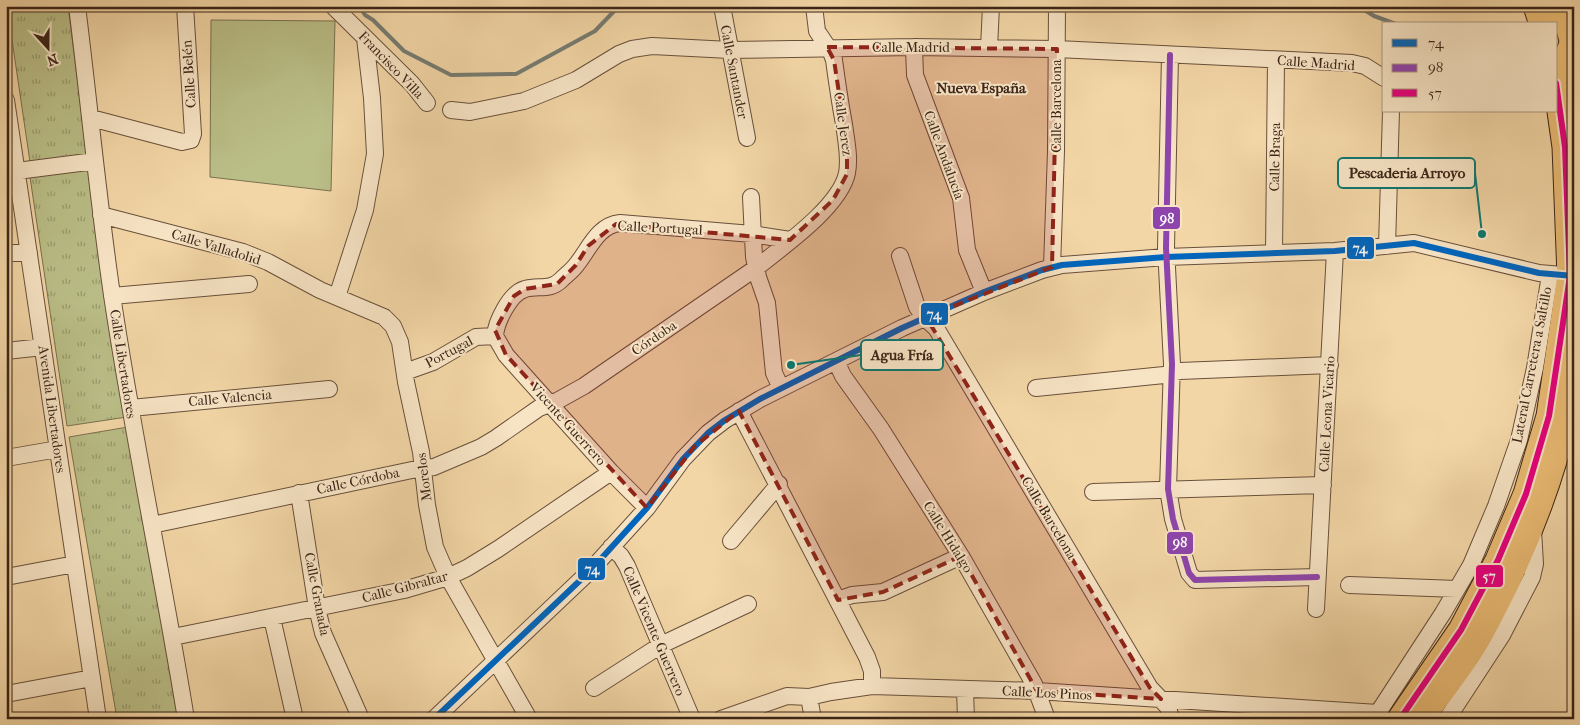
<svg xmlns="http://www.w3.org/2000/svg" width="1580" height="725" viewBox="0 0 1580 725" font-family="'IM FELL French Canon',serif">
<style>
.grass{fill:url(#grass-tufts);stroke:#7a714f}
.garden{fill:#babe87;stroke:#7a714f}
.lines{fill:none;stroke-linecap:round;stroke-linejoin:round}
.stream{stroke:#767c72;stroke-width:4}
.street-casing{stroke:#69503b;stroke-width:18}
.primary-casing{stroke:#3b2417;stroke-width:27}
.street{stroke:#f7e4c5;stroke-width:16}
.primary{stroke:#eabb73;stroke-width:25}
.bus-1-casing{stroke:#f7e4c5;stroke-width:10}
.bus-2-casing{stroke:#f7e4c5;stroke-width:10}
.bus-3-casing{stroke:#f7e4c5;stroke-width:10}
.bus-1{stroke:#0065bd;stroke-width:6}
.bus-2{stroke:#8e44ad;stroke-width:6}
.bus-3{stroke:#e5007d;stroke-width:6}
.marked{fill:#8f2418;fill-opacity:0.2;stroke:#8f2418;stroke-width:4;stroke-dasharray:10 6;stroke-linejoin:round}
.labels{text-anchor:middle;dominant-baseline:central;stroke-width:4;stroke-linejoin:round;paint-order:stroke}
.street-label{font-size:14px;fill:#3b2417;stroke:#f7e4c5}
.neighbourhood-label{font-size:15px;font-weight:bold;fill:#3b2417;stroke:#f7e4c5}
.leader{fill:none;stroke:#0f766e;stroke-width:2}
.callout-dot{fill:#0f766e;stroke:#f7e4c5;stroke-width:2}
.callout{fill:#f7e4c5;stroke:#0f766e;stroke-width:2}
.callout-label{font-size:15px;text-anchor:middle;font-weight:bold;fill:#3b2417}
.line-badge{stroke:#f7e4c5;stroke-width:2}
.badge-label{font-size:14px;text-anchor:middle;font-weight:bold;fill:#fff}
</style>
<defs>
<pattern id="grass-tufts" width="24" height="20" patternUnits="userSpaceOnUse" patternTransform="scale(1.25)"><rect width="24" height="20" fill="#babe87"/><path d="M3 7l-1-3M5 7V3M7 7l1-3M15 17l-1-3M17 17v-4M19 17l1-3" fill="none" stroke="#989a6d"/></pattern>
</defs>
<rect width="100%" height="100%" fill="#f3d6a6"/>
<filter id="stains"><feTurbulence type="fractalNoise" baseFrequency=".004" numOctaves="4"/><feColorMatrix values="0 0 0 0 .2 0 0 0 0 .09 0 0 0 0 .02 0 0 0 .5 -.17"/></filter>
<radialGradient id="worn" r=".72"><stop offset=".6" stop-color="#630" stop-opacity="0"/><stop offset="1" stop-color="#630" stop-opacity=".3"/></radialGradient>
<path class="grass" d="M7,6H68L87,155L30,162Z
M89,169L127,417L67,426L30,177Z
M128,427L178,719H117L69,437Z"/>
<path class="garden" d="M211,20L335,21L331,191L210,177Z"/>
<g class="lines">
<path class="stream" d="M359,6L365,15L373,20L404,51L451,75L516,74L595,31L619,6
M1358,6L1374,16L1396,24"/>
<g class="street-casing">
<path id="street" d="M77,6C89,102 98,199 112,295C133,437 163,577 186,719
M333,6L412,84L427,103
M722,6L747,138
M914,47L915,75L961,198L967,250L984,292
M989,48L991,6
M1170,55L1166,248L1172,364L1168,489L1173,519L1189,573L1195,580L1317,577
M6,100L98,719
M451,110L470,112L524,101L576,80L619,54L632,49L652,46L730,50L914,47L1057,49L1352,63L1365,66L1384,78
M91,118L182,142L191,140L193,134L185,6
M17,171L95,161
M751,197L754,257L758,277L767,303L774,373L781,388
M101,215L243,252L268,262L320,290L384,317L393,326L400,342L406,382L421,452L427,505L435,547L448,577L529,719
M1387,246L1391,111
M6,253H29
M1274,253L1276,60
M900,256L917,307L925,318L936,328L1150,688L1168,707L1171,719
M1052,267L1056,151L1057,6
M112,296L249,284
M337,297L365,210L375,154L372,98L365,38
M495,336C496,322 510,293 525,289C538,285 550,291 561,280C566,275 573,270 577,264C589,249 598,225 620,223L752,234L790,240
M495,336L506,355L611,472L647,508
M6,351L43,347
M836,361L843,376L881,429L961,556L1034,684L1047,719
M405,372L433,362L476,337L495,336
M1036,388L1164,375L1180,371L1330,365
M131,408L329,389
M739,411L867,657L872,671V686
M6,458L58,449
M1093,492L1323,485
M299,493L317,608L323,633L361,719
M152,525L412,470L434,467L481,447L496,438L539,408L557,401L584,386L756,268C782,247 840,207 847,173C850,157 846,140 844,124C840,103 837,82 834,60L831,52L817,31L814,6
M731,541L779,484
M611,547L621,556L627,566L692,719
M6,577L75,564
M1349,585L1457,589
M838,600L852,595L883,592L961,556
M1316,609L1335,251
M272,618L295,719
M173,637L404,590L448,577L467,568L498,549L611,472
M594,688L661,645L748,604
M965,690L966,719
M6,694L92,678
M809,697L813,719
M434,719L590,571L647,508L683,459L708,433L725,420L760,399L902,328L984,292L1042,270L1062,265L1166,257L1335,251L1414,243L1539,273L1574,276
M721,719L787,696L809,697L831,692L872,686L1037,691L1378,713
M1374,719L1443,613L1471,565L1496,506L1519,440L1535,368L1550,275
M1447,719L1502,635L1532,577L1535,564L1533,530"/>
</g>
<g class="primary-casing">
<path id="primary" d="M1536,6L1542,24
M1559,6L1568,25L1574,48
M1556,84L1574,39
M1400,719L1461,630L1498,560L1526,494L1549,416L1570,276L1565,147L1556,83
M1421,719C1440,692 1462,666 1478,638C1523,557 1557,471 1574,379"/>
</g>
<use href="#street" class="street"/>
<use href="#primary" class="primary"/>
<g class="bus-1-casing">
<path id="bus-1" d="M434,719L590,571L647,508L683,459L708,433L725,420L760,399L902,328L984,292L1042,270L1062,265L1166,257L1335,251L1414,243L1539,273L1574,276"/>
</g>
<g class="bus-2-casing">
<path id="bus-2" d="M1170,55L1166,248L1172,364L1168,489L1173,519L1189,573L1195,580L1317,577"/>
</g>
<g class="bus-3-casing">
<path id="bus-3" d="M1400,719L1461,630L1498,560L1526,494L1549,416L1570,276L1565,147L1556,83"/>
</g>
<use href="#bus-1" class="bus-1"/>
<use href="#bus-2" class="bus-2"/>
<use href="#bus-3" class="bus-3"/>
</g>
<path class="marked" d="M827,47L1057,49L1052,267L926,317L1150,688L1161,699L1037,691L961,556L883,592L838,600L739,411L695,446L647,508L506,355L495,330L514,296L525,289L557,284L576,265L588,246L616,224L790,240L833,200L847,174V146L834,60Z"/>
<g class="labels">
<g class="street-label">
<text x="911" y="47">Calle Madrid</text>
<text transform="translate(1316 63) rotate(4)">Calle Madrid</text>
<text transform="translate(391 65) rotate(46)">Francisco Villa</text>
<text transform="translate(734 72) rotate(79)">Calle Santander</text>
<text transform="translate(189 74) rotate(-94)">Calle Belén</text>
<text transform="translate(1056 106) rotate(-90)">Calle Barcelona</text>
<text transform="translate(843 124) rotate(82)">Calle Jerez</text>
<text transform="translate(944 155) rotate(70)">Calle Andalucía</text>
<text transform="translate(1275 157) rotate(-89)">Calle Braga</text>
<text transform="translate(660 228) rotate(3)">Calle Portugal</text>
<text transform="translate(216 247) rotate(17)">Calle Valladolid</text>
<text transform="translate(654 338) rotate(-34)">Córdoba</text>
<text transform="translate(449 352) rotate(-28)">Portugal</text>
<text transform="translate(123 364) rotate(81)">Calle Libertadores</text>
<text transform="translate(1532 365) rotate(-79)">Lateral Carretera a Saltillo</text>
<text transform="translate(230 398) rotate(-5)">Calle Valencia</text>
<text transform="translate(52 409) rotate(82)">Avenida Libertadores</text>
<text transform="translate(1327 414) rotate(-87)">Calle Leona Vicario</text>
<text transform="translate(568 424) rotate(48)">Vicente Guerrero</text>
<text transform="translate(424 477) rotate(-97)">Morelos</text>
<text transform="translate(358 481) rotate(-12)">Calle Córdoba</text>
<text transform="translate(1049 518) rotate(59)">Calle Barcelona</text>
<text transform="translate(948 537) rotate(58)">Calle Hidalgo</text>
<text transform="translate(405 587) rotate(-15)">Calle Gibraltar</text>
<text transform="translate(317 594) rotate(79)">Calle Granada</text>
<text transform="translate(654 631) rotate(67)">Calle Vicente Guerrero</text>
<text transform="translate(1047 693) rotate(3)">Calle Los Pinos</text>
</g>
<g class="neighbourhood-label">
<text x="981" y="88">Nueva España</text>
</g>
</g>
<path class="leader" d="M1482 234L1475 173M791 365L861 355"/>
<g class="callout-dot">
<circle cx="1482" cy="234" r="5"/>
<circle cx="791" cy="365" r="5"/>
</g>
<g class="callout">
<rect x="1338" y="158" width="137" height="30" rx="5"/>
<rect x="861" y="340" width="82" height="30" rx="5"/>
</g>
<g class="callout-label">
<text x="1407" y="178">Pescaderia Arroyo</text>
<text x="902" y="360">Agua Fría</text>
</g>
<g class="line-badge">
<rect x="1152" y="206" width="29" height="24" rx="5" fill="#8e44ad"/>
<rect x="1346" y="236" width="29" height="24" rx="5" fill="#0065bd"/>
<rect x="920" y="302" width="29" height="24" rx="5" fill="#0065bd"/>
<rect x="1166" y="531" width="28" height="24" rx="5" fill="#8e44ad"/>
<rect x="577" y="557" width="29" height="24" rx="5" fill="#0065bd"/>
<rect x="1475" y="564" width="29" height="24" rx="5" fill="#e5007d"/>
</g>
<g class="badge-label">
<text x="1167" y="223">98</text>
<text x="1360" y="253">74</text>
<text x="934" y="319">74</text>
<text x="1180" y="547">98</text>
<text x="592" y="574">74</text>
<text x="1489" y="581">57</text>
</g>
<rect width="1580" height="725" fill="none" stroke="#f3d6a6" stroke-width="25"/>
<rect x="8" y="8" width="1565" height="710" fill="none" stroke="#3b2417" stroke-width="2.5"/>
<rect x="12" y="12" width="1555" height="700" fill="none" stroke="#3b2417"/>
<rect x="1382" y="22" width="175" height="90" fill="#f7e4c5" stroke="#ac977f"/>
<rect x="1392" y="39" width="25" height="8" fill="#0065bd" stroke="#ac977f"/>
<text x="1428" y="48" font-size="15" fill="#3b2417">74</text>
<rect x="1392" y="64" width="25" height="8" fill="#8e44ad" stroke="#ac977f"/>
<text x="1428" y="72" font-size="15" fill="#3b2417">98</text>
<rect x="1392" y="89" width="25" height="8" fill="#e5007d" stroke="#ac977f"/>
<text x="1428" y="98" font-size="15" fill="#3b2417">57</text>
<g transform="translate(48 48) rotate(159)" stroke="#f7e4c5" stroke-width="4" paint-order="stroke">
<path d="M0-4L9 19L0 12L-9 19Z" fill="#3b2417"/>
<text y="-8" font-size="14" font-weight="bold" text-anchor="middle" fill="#3b2417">N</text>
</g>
<rect width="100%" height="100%" filter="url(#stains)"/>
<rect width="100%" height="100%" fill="url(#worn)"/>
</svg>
